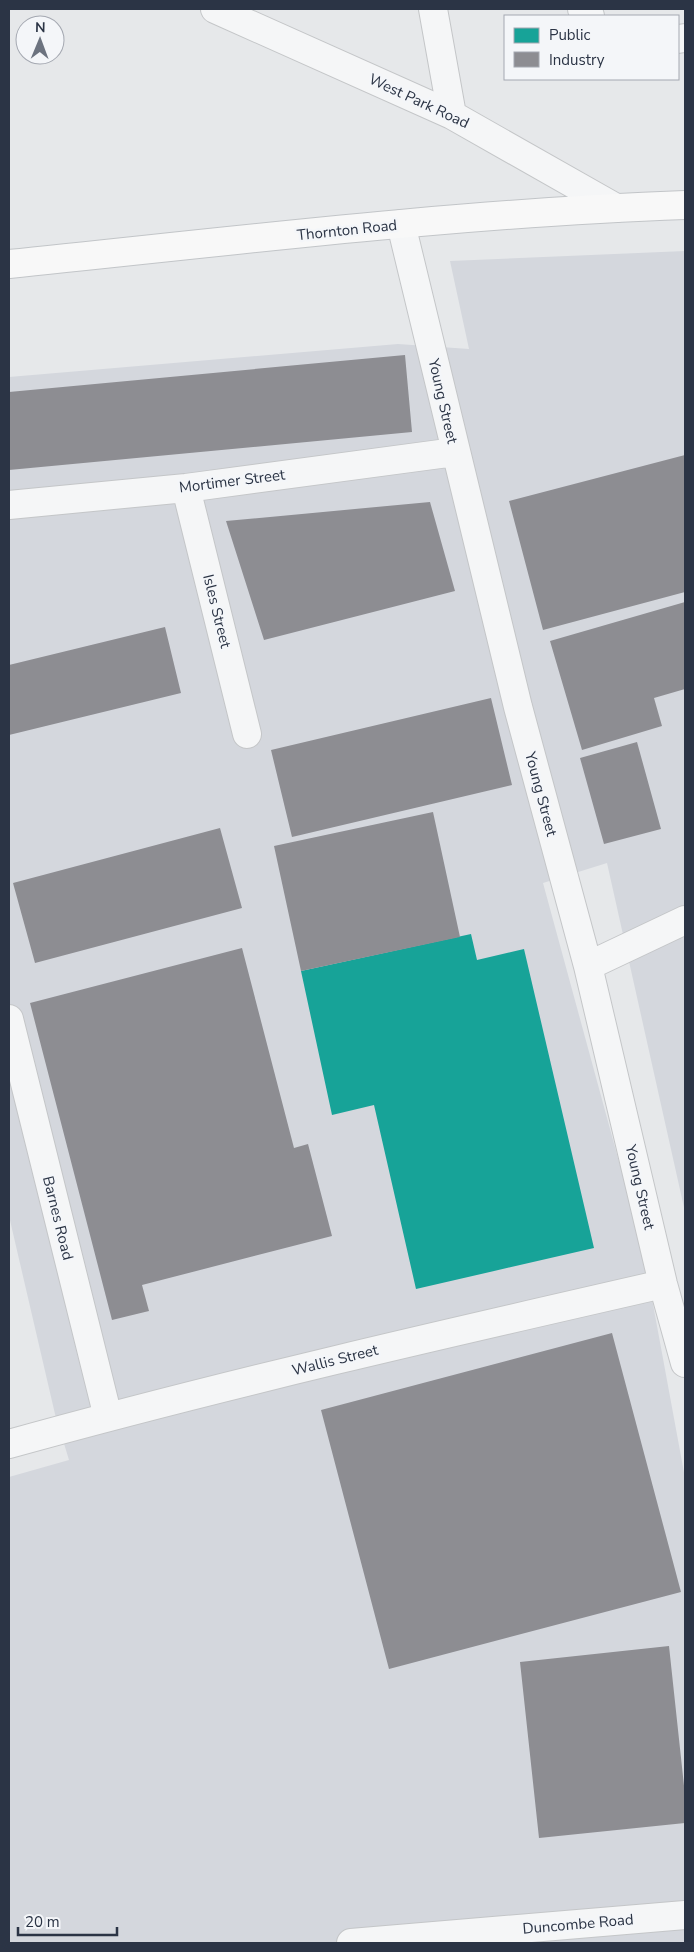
<svg xmlns="http://www.w3.org/2000/svg" width="694" height="1952" viewBox="0 0 694 1952" font-family="'Nunito Sans',sans-serif">
<style>
.built{fill:#d4d7dd}
.public{fill:#17a398}
.industry{fill:#8d8d92}
.lines{fill:none;stroke-linecap:round;stroke-linejoin:round}
.minor-casing{stroke:#c4c6c8;stroke-width:30}
.major-casing{stroke:#c2c5c8;stroke-width:30}
.minor{stroke:#f5f6f7;stroke-width:28}
.major{stroke:#f8f8f8;stroke-width:28}
.labels{text-anchor:middle;dominant-baseline:central;stroke-width:5;stroke-linejoin:round;paint-order:stroke}
.street-label{font-size:15px;fill:#2b3445;stroke:#f4f6f9}
</style>
<rect width="100%" height="100%" fill="#e6e8ea"/>
<path class="built" d="M685,251V1212L607,863L543,883L643,1250L685,1478V1943H9V1477L69,1460L55,1414L9,1216V377L398,344L469,349L450,261Z"/>
<path class="public" d="M471,934L477,960L524,949L594,1248L416,1289L374,1105L332,1115L301,971Z"/>
<path class="industry" d="M405,355L412,432L9,470V392Z
M685,455V592L543,630L509,501Z
M430,502L455,591L264,640L226,521Z
M685,602V689L654,698L662,726L582,750L550,641Z
M165,627L181,693L9,735V665Z
M491,698L512,785L292,837L271,750Z
M637,742L661,829L604,844L580,758Z
M433,812L460,937L301,971L274,846Z
M220,828L242,908L35,963L13,883Z
M242,948L294,1148L308,1144L332,1236L142,1285L149,1311L112,1320L30,1003Z
M612,1333L681,1592L389,1669L321,1410Z
M669,1646L685,1795V1823L539,1838L520,1662Z"/>
<g class="lines">
<g class="minor-casing">
<path id="minor" d="M215,9L452,115L616,208
M433,9L452,115
M582,9L590,16
M678,39L685,38
M401,224L518,707L588,966L663,1284L685,1363
M186,488L247,734
M9,505L186,488L455,452
M588,966L685,920
M9,1019L108,1417
M9,1444C225,1384 444,1334 663,1284
M351,1943L685,1915"/>
</g>
<g class="major-casing">
<path id="major" d="M9,264C234,241 459,213 685,205"/>
</g>
<use href="#minor" class="minor"/>
<use href="#major" class="major"/>
</g>
<g class="labels">
<g class="street-label">
<text transform="translate(419 101) rotate(25)">West Park Road</text>
<text transform="translate(347 230) rotate(-6)">Thornton Road</text>
<text transform="translate(443 401) rotate(77)">Young Street</text>
<text transform="translate(232 481) rotate(-7)">Mortimer Street</text>
<text transform="translate(217 611) rotate(76)">Isles Street</text>
<text transform="translate(541 794) rotate(75)">Young Street</text>
<text transform="translate(640 1187) rotate(77)">Young Street</text>
<text transform="translate(58 1218) rotate(76)">Barnes Road</text>
<text transform="translate(335 1360) rotate(-14)">Wallis Street</text>
<text transform="translate(578 1924) rotate(-5)">Duncombe Road</text>
</g>
</g>
<rect width="694" height="1952" fill="none" stroke="#2b3445" stroke-width="20"/>
<rect x="504" y="15" width="175" height="65" fill="#f4f6f9" stroke="#a4a8b1"/>
<rect x="514" y="28" width="25" height="15" fill="#17a398" stroke="#a4a8b1"/>
<text x="549" y="40" font-size="15" fill="#2b3445">Public</text>
<rect x="514" y="52" width="25" height="15" fill="#8d8d92" stroke="#a4a8b1"/>
<text x="549" y="65" font-size="15" fill="#2b3445">Industry</text>
<g transform="translate(40 40) rotate(1)"><circle r="24" fill="#f4f6f9" stroke="#a4a8b1"/>
<path d="M0-4L9 19L0 12L-9 19Z" fill="#6c737f"/>
<text y="-8" font-size="14" font-weight="bold" text-anchor="middle" fill="#2b3445">N</text>
</g>
<path d="M18 1927v8h99v-8" fill="none" stroke="#2b3445" stroke-width="2.5"/>
<text x="25" y="1927" font-size="15" fill="#2b3445" stroke="#f4f6f9" stroke-width="4" paint-order="stroke">20 m</text>
</svg>
